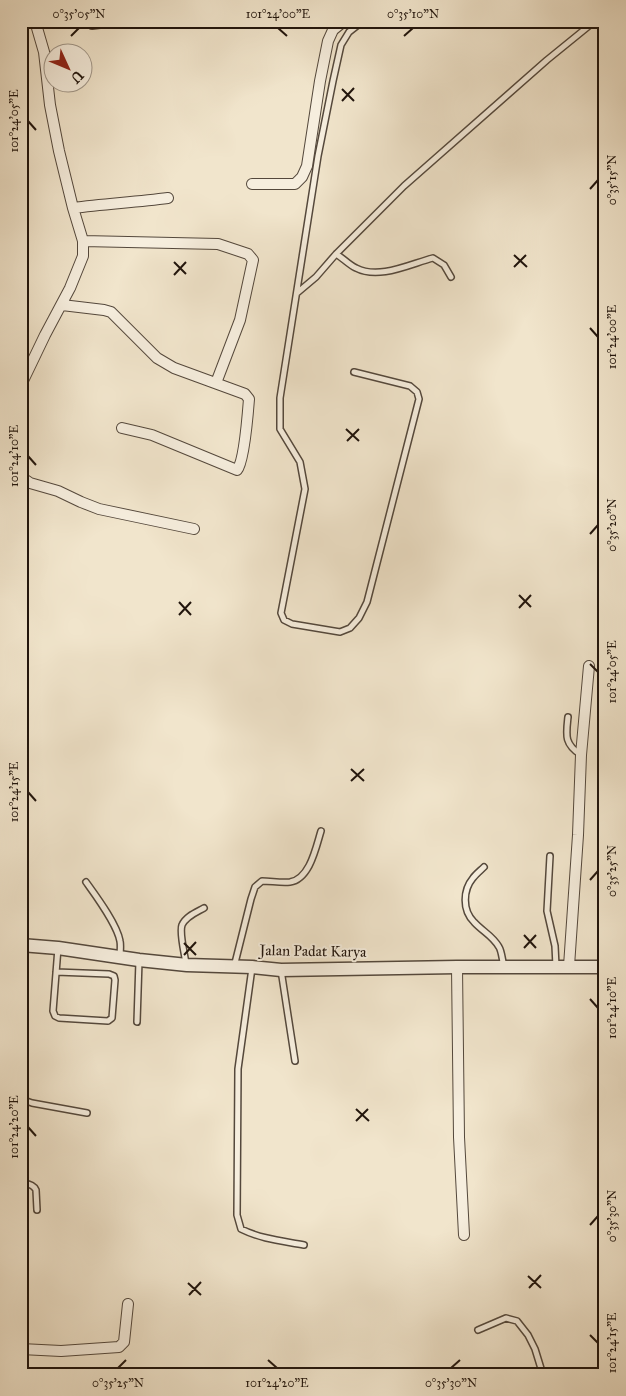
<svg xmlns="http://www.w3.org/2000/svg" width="626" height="1396" viewBox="0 0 626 1396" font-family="'IM FELL Great Primer',serif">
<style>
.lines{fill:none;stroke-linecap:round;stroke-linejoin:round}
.service-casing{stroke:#54483c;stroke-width:8}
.minor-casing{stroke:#54483c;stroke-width:12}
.tertiary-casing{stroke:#54483c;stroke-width:15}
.service{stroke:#f6eede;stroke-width:5}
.minor{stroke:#f6eede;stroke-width:10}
.tertiary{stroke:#f6eede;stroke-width:12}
.ticks{fill:none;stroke:#20140c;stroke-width:2}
.labels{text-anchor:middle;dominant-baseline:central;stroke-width:4;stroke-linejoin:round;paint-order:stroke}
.street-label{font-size:15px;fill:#20140c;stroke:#f6eede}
.neatline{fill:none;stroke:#20140c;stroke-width:2}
.ticks-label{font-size:12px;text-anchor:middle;fill:#20140c}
</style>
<rect width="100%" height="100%" fill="#f1e5cc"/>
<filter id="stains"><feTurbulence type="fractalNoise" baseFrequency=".004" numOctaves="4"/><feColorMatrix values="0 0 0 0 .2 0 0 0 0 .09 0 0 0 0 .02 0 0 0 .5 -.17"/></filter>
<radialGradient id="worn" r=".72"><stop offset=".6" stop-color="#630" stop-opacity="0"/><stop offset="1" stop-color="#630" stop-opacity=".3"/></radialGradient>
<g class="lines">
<g class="service-casing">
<path id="service" d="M336,254C343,258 349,265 356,268C379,280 410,264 433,258L444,265L451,277
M297,293L316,277L336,254L404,186L547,60L595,21
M354,372L410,386L417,392L419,399L367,602L359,618L350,628L340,632L292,624L284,620L281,613L305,489L300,462L280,429V398L318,156L333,81L341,45L349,32L363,21
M568,717C566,735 564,744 581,755
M550,856L547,911L555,946L556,966
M484,867C481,870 476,874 473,878C463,890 462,910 474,922C482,931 493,936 499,947C502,952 502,960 504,966
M86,882C96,896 117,924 120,941C121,946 120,952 120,957
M186,964C185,955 179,933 182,925C186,916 197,912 204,908
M234,967L251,899L255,887L262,881C271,881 281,883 290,882C310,879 316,847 321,831
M252,968L238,1069L237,1215L241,1229C261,1239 283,1241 304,1245
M281,970L295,1061
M56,972L109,974L114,976L115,980L112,1018L108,1021L59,1018L55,1016L53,1011L58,948
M137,1022L139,961
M21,1099L32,1103L87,1113
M21,1184C28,1183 33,1184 36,1190L37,1210
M478,1330L506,1318L517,1321L528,1335L535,1349L543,1375"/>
</g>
<g class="minor-casing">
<path id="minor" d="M92,24L116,21
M252,184H295L302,177L307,166L320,81L328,41L333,30L344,21
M73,208C105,204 136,202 168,198
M83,241L218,244L248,254L253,260L240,320L216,383
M62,305L104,310L111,312L157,358L174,368L245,394L249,399C248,412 244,462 237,470L152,435L122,428
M21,385L45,335L70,288L83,256V241L73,208L59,151L50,105L44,52L35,21
M21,477L30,483L58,491L81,502L99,509L194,529
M569,966L578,835L581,755L589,666
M457,967L459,1137L464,1235
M21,1349L61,1351L119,1347L124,1342L128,1304"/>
</g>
<g class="tertiary-casing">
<path id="tertiary" d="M21,945L58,948L139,960L187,965L252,967L281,970L457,967H605"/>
</g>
<use href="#service" class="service"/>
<use href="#minor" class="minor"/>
<use href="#tertiary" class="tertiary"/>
</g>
<path class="ticks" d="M278,28L287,36M71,36L79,28M404,36L413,28M342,89L354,101M342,101L354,88M28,121L36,130M590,189L598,180M514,255L527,267M174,262L186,274M514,267L526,255M174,275L186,262M590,328L598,337M346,429L359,441M347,441L359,429M28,456L36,465M590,534L598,525M519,595L531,607M179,602L191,615M519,608L531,595M179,615L191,602M590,664L598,672M351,769L364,781M351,781L364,769M28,792L36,801M590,880L598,871M524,935L536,948M184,943L196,955M524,948L536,935M184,955L196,942M590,999L598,1008M356,1109L369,1121M356,1121L368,1109M28,1127L36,1136M590,1225L598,1216M528,1276L541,1288M188,1283L201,1295M529,1288L541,1275M189,1295L201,1282M590,1335L598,1343M268,1360L277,1368M118,1368L126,1360M451,1368L460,1360"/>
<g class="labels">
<g class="street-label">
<text transform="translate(313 951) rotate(1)">Jalan Padat Karya</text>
</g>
</g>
<rect width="626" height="1396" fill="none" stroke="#f1e5cc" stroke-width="55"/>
<g transform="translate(68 68) rotate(134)"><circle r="24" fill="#f6eede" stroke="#a0978a"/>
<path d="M0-4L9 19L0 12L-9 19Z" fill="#8f2418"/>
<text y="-8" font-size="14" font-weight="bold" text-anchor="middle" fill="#20140c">U</text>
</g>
<rect x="28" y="28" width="570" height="1340" class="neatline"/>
<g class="ticks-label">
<text x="79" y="18">0°35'05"N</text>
<text x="278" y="18">101°24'00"E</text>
<text x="413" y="18">0°35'10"N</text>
<text transform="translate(14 121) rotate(-90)" y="4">101°24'05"E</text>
<text transform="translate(612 180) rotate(-90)" y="4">0°35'15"N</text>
<text transform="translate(612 337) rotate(-90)" y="4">101°24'00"E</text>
<text transform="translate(14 456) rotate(-90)" y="4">101°24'10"E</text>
<text transform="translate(612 525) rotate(-90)" y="4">0°35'20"N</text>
<text transform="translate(612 672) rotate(-90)" y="4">101°24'05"E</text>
<text transform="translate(14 792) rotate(-90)" y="4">101°24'15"E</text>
<text transform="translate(612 871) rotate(-90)" y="4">0°35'25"N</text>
<text transform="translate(612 1008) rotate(-90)" y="4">101°24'10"E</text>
<text transform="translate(14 1127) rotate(-90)" y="4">101°24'20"E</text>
<text transform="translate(612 1216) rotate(-90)" y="4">0°35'30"N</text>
<text transform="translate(612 1343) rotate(-90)" y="4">101°24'15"E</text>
<text x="118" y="1387">0°35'25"N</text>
<text x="277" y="1387">101°24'20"E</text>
<text x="451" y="1387">0°35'30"N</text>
</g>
<rect width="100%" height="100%" filter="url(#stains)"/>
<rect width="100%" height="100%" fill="url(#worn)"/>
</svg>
